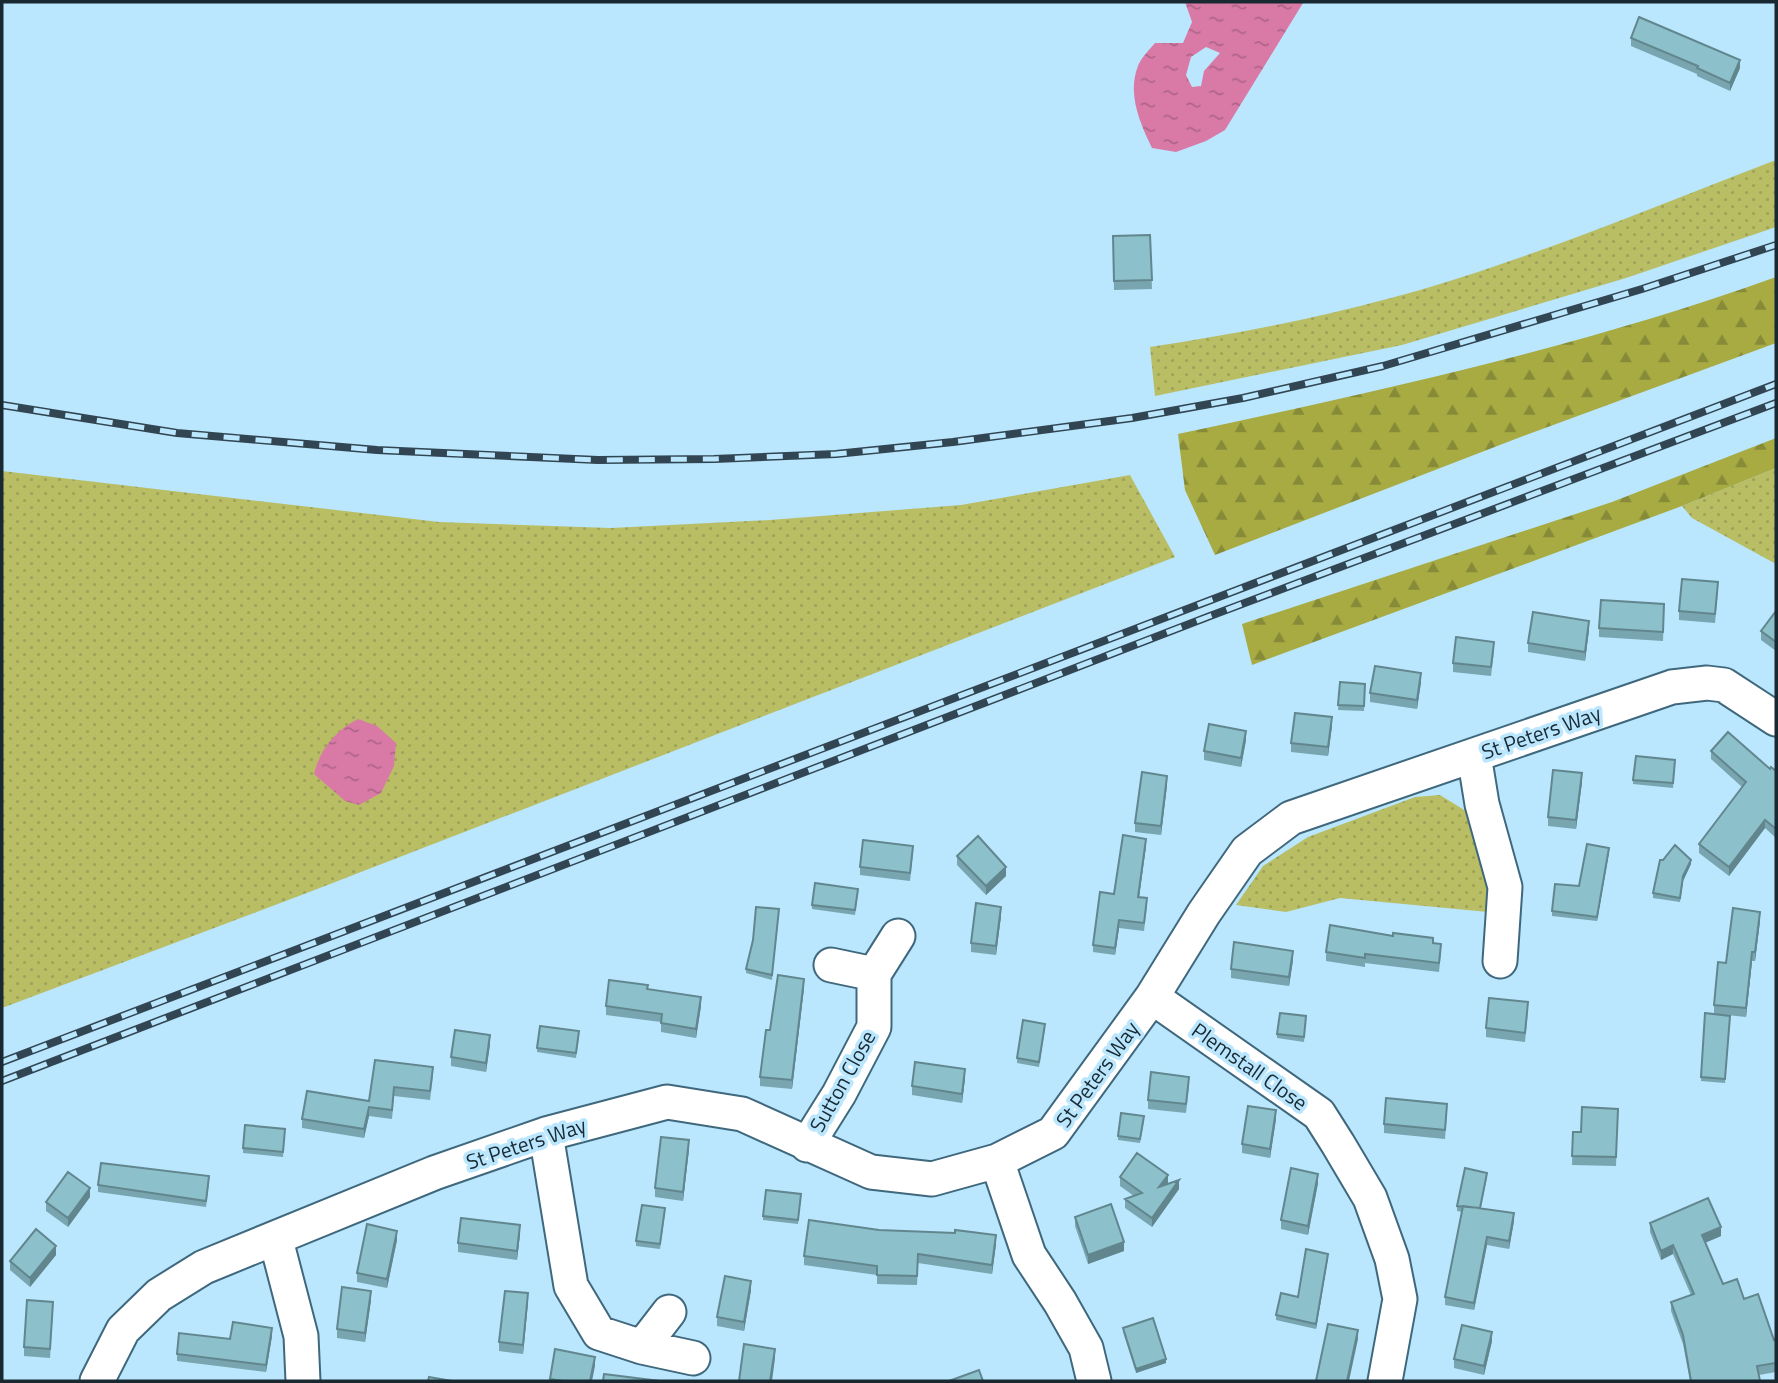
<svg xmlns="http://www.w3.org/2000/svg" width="1778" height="1383" viewBox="0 0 1778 1383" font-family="'Titillium Web',sans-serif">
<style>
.grass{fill:url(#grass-dots)}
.forest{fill:url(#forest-firs)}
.water{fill:url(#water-ripples);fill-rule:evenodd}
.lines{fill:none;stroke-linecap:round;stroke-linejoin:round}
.street-casing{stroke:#3f687d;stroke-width:37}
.street{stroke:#fff;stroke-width:33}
.rail-casing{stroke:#314652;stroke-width:8}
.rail{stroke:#bae6fe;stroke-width:5;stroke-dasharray:16;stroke-linecap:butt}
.wall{fill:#78a5af}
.shaded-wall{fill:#62868e}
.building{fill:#8cc0cb;stroke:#62868e;stroke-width:2}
.labels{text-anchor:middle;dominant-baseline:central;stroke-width:7;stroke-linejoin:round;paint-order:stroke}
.street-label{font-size:21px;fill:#182932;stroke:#bae6fe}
</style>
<defs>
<pattern id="grass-dots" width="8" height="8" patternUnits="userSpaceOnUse" patternTransform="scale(1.75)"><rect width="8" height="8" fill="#b9be65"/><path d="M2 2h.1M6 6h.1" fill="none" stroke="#9ea358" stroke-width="1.8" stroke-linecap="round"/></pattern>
<pattern id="forest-firs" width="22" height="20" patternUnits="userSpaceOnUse" patternTransform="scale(1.75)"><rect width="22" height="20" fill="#a7ab42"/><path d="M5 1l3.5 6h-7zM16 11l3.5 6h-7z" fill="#878b38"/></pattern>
<pattern id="water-ripples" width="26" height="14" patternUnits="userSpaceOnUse" patternTransform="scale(1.75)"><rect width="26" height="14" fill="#d97aa6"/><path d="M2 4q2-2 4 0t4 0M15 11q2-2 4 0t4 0" fill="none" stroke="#af6488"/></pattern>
</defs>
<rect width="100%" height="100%" fill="#bae6fe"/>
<path class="grass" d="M1776,160V227L1626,278L1402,345L1155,396L1150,347C1271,329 1392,303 1507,262C1598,231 1687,194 1776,160Z
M1776,468V564L1692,518L1682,506Z
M2,471L439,522L611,528L770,520L961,505L1130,475L1175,557L312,891L2,1008Z
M1440,795L1469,813L1493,883L1488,912L1340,898L1286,912L1236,905L1263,866L1308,837L1415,797Z"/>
<path class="forest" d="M1776,277V343L1518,438L1215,555L1185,490L1178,434C1379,391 1582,347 1776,277Z
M1776,438V468L1682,506L1252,665L1242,624L1612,502Z"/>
<path class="water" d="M1185,2L1303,3L1225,130L1206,141L1176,152L1152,148C1140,123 1127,94 1138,66C1141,58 1149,50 1155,43H1183L1192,22ZM1206,47L1220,53L1204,71L1201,86L1192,87L1186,75L1191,57Z
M358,719L377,726L396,743L394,766L381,793L359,805L345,801L314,774C320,749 335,731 358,719Z"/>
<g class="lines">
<g class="street-casing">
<path id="street" d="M1474,755L1482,804L1505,887L1500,961
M831,965L874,974
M1152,997L1319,1114L1338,1144L1370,1198L1392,1259L1400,1299L1385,1381
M546,1134L571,1286L599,1333L642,1347L693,1358
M807,1145L839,1094L874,1027V974L898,936
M997,1161L1029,1255L1060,1302L1086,1348L1094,1381
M276,1240L301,1336L303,1381
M642,1347L669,1312
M97,1381L123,1330L159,1295L204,1267L434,1173L546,1134L667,1102L742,1114L871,1172L932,1179L997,1161L1053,1133L1152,997L1204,913L1247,851L1291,818L1672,687L1707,683L1724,685L1776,719"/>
</g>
<use href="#street" class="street"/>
<g class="rail-casing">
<path id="rail" d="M2,405L177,433L377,450L598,460L714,459L836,454L953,442L1132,418L1243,398L1383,366L1642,289L1776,245
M2,1062L1776,384
M2,1081L1210,616L1776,403"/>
</g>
<use href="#rail" class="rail"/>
</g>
<path class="wall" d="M1631,38L1740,68L1730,91L1697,76V74L1631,46Z
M1150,235L1152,289L1114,290L1113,236Z
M1718,591L1715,623L1679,620V611Z
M1776,611V651L1761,640V631Z
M1664,613L1663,641L1599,637V628Z
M1589,630L1585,661L1528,652V643Z
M1494,651L1491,676L1453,672V663Z
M1340,682L1365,684L1364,711L1338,710Z
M1421,682L1417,709L1370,702V693Z
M1332,726L1328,756L1291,752V743Z
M1246,740L1241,767L1204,760V751Z
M1711,751L1776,771V838L1765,828L1729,876L1699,853V844L1742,787L1711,759Z
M1675,765L1673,788L1633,784V780Z
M1582,782L1576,829L1548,826V817Z
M1167,785L1161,835L1135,832V823Z
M1146,846L1139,897L1147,906L1144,931L1119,928L1115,955L1093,952V945L1114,894Z
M1609,852L1597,921L1552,916V911L1579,886Z
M913,853L910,881L860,875V867Z
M957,856L1006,876L986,895L957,865Z
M1691,864L1683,881L1680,902L1653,898V893Z
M858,893L855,915L812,909V905Z
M779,914L772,980L746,973V969Z
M1001,916L996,955L971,952V943Z
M1760,921L1755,961H1752L1746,1017L1717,1014L1730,1016L1725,1083L1701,1081L1705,1013L1714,1014V1005L1726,963Z
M1433,943L1441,953L1439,972L1365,963V967L1326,961V952Z
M1293,960L1289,986L1231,978V969Z
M804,988L792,1089L760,1086V1077Z
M648,989L701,1006L696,1038L661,1032V1022L606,1015V1006Z
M1528,1011L1525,1042L1486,1037V1028Z
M1306,1020L1304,1042L1277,1038V1034Z
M1045,1028L1039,1067L1017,1063V1058Z
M579,1036L576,1058L537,1052V1048Z
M490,1044L486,1072L451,1066V1057Z
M375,1060L433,1076L430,1100L394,1096L392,1119L369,1116L364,1138L302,1128V1119L369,1101Z
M965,1078L962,1103L912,1095V1086Z
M1189,1086L1186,1113L1148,1109V1100Z
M1618,1109L1616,1166L1572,1165L1573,1132H1581Z
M1447,1113L1445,1139L1384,1133V1124Z
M1276,1119L1270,1158L1242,1153V1144Z
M1144,1121L1140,1143L1118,1140V1136Z
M285,1129L283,1157L243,1153V1148Z
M689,1149L683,1201L655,1197V1188Z
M1120,1177L1168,1184L1179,1189L1152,1227L1125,1208V1199L1134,1196L1120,1186Z
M1487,1177L1481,1208L1514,1221L1509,1249L1487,1245L1474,1310L1445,1305V1297L1462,1212L1457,1211V1206Z
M209,1183L206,1207L98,1192V1185Z
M1318,1183L1308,1235L1281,1229V1220Z
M90,1197L68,1227L46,1211V1202Z
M801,1198L798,1224L763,1220V1216Z
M665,1213L660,1249L636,1246V1241Z
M1075,1217L1124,1251L1088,1264L1075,1226Z
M1650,1223L1721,1236L1705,1243L1723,1284L1744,1299L1774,1340L1776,1339V1372L1759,1375L1760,1381H1690L1683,1344L1671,1311V1302L1691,1295L1673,1254L1661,1260L1650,1232Z
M879,1230L996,1244L992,1274L918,1263L917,1285L877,1284V1275L804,1265V1256Z
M520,1234L517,1260L458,1252V1243Z
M397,1240L387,1288L357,1282V1273Z
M56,1255L30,1287L10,1270V1261Z
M1328,1258L1316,1329L1276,1320V1315L1298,1297Z
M751,1290L744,1331L717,1326V1317Z
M371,1300L365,1342L337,1338V1329Z
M528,1302L523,1354L499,1351V1342Z
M53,1311L50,1358L24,1356V1347Z
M1123,1328L1166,1363L1136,1373L1123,1332Z
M272,1336L266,1372L177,1361V1354L230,1339Z
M1492,1341L1484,1375L1454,1368V1359Z"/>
<path class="shaded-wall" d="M1740,60V68L1730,91V83Z
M1589,621V630L1585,661V652Z
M1421,673V682L1417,709V700Z
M1332,717V726L1328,756V747Z
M1246,731V740L1241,767V758Z
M1582,773V782L1576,829V820Z
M1167,776V785L1161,835V826Z
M1765,820V828L1729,876V867Z
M1146,839V846L1138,905V897Z
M1609,848V852L1597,921V917Z
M1691,860V864L1683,881L1680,902L1683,876Z
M1006,867V876L986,895V886Z
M1001,907V916L996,955V946Z
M1760,912V921L1755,961V952Z
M1119,920V928L1115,955V948Z
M1293,951V960L1289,986V977Z
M1752,952V961L1746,1017V1008Z
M804,979V988L792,1089V1080Z
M701,997V1006L696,1038V1029Z
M490,1035V1044L486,1072V1063Z
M965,1069V1078L962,1103V1094Z
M369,1107V1116L364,1138V1129Z
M1276,1110V1119L1270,1158V1149Z
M689,1140V1149L683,1201V1192Z
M1318,1174V1183L1308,1235V1226Z
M1168,1175V1184L1159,1187Z
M1179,1180V1189L1152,1227V1218Z
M90,1188V1197L68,1227V1218Z
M1514,1213V1221L1509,1249V1241Z
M520,1225V1234L517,1260V1251Z
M1721,1227V1236L1702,1244V1235Z
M397,1231V1240L387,1288V1279Z
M996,1235V1244L992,1274V1265Z
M1487,1237V1245L1474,1310V1303Z
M1124,1242V1251L1088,1264V1255Z
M1673,1245V1254L1661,1260V1251Z
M56,1246V1255L30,1287V1278Z
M1328,1254V1258L1316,1329V1324Z
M751,1281V1290L744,1331V1322Z
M371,1291V1300L365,1342V1333Z
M528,1293V1302L523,1354V1345Z
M272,1328V1336L266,1372V1365Z
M1358,1330V1339L1349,1381H1347Z
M1492,1332V1341L1484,1375V1366Z
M775,1349V1358L772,1381H770Z
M595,1357V1366L592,1381H590Z
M1166,1359V1363L1136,1373V1369Z"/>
<path class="building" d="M1639,17L1740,60L1730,83L1697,68L1698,66L1631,38Z
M1150,235L1152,280L1114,281L1113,236Z
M1682,579L1718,582L1715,614L1679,611Z
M1601,600L1664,604L1663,632L1599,628Z
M1776,611V642L1761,631Z
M1533,612L1589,621L1585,652L1528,643Z
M1456,637L1494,642L1491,667L1453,663Z
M1375,666L1421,673L1417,700L1370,693Z
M1340,682L1365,684L1364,706L1338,705Z
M1295,713L1332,717L1328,747L1291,743Z
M1209,724L1246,731L1241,758L1204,751Z
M1728,732L1770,769L1771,767L1776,771V829L1765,820L1729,867L1699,844L1746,782L1711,751Z
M1636,756L1675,760L1673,783L1633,780Z
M1553,770L1582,773L1576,820L1548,817Z
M1142,772L1167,776L1161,826L1135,823Z
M1123,835L1146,839L1138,897L1147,898L1144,923L1119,920L1115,948L1093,945L1100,892L1114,894Z
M978,836L1006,867L986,886L957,856Z
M863,840L913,846L910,873L860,867Z
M1587,844L1609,848L1597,917L1552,911L1555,884L1579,886Z
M1675,845L1691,860L1683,876L1680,898L1653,893L1660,860H1663Z
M815,883L858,889L855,910L812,905Z
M976,903L1001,907L996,946L971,943Z
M756,907L779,909L772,975L746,969L753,940Z
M1733,908L1760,912L1755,952H1752L1746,1008L1714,1005L1718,962L1726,963Z
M1330,925L1393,936V933L1433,938V943L1441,944L1439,963L1365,954V958L1326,952Z
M1234,942L1293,951L1289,977L1231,969Z
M778,975L804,979L792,1080L760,1077L766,1030H770Z
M609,980L648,985L647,989L701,997L696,1029L661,1023L662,1014L606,1006Z
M1489,998L1528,1002L1525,1033L1486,1028Z
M1280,1013L1306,1016L1304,1037L1277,1034Z
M1705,1013L1730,1016L1725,1079L1701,1077Z
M1023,1020L1045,1024L1039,1062L1017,1058Z
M540,1026L579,1031L576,1053L537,1048Z
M455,1030L490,1035L486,1063L451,1057Z
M375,1060L433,1067L430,1091L394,1087L392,1110L369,1107L364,1129L302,1119L307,1091L369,1101Z
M915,1062L965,1069L962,1094L912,1086Z
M1151,1072L1189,1077L1186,1104L1148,1100Z
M1386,1098L1447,1104L1445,1130L1384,1124Z
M1248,1106L1276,1110L1270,1149L1242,1144Z
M1582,1107L1618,1109L1616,1157L1572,1156L1573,1132H1581Z
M1121,1113L1144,1116L1140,1139L1118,1136Z
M245,1125L285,1129L283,1152L243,1148Z
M661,1137L689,1140L683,1192L655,1188Z
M1137,1153L1168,1175L1159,1187L1179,1180L1152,1218L1125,1199L1142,1193L1120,1177Z
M101,1163L209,1176L206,1201L98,1185Z
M1291,1168L1318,1174L1308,1226L1281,1220Z
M1465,1168L1487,1173L1480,1208L1457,1206Z
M68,1172L90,1188L68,1218L46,1202Z
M766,1190L801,1194L798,1220L763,1216Z
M1708,1198L1721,1227L1702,1235L1723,1284L1737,1279L1744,1299L1758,1294L1774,1340L1776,1339V1363L1757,1366L1760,1381H1691L1683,1335L1671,1302L1694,1294L1673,1245L1661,1251L1650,1223Z
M1111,1204L1124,1242L1088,1255L1075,1217Z
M642,1205L665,1208L660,1244L636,1241Z
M1463,1206L1514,1213L1509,1241L1487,1237L1474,1303L1445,1297Z
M461,1218L520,1225L517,1251L458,1243Z
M809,1220L879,1230L955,1233V1230L996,1235L992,1265L918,1254L917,1276L877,1275V1266L804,1256Z
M367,1224L397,1231L387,1279L357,1273Z
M36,1229L56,1246L30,1278L10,1261Z
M1306,1249L1328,1254L1316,1324L1276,1315L1281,1293L1298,1297Z
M725,1276L751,1281L744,1322L717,1317Z
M342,1287L371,1291L365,1333L337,1329Z
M505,1291L528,1293L523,1345L499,1342Z
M27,1300L53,1302L50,1349L24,1347Z
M1153,1318L1166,1359L1136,1369L1123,1328Z
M233,1322L272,1328L266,1365L177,1354L179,1333L230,1339Z
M1328,1324L1358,1330L1347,1381H1316Z
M1462,1325L1492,1332L1484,1366L1454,1359Z
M744,1344L775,1349L770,1381H739Z
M555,1349L595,1357L590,1381H563L550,1379Z
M979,1370L983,1381H949Z
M604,1374L660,1381H603Z
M429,1377L452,1381H428Z"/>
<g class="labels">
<g class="street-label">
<text transform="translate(1541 732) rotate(-19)">St Peters Way</text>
<text transform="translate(1250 1066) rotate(35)">Plemstall Close</text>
<text transform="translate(1097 1074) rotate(-54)">St Peters Way</text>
<text transform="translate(842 1081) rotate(-61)">Sutton Close</text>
<text transform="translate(526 1143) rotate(-18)">St Peters Way</text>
</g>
</g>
<rect width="1778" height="1383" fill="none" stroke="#182932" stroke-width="7"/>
</svg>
